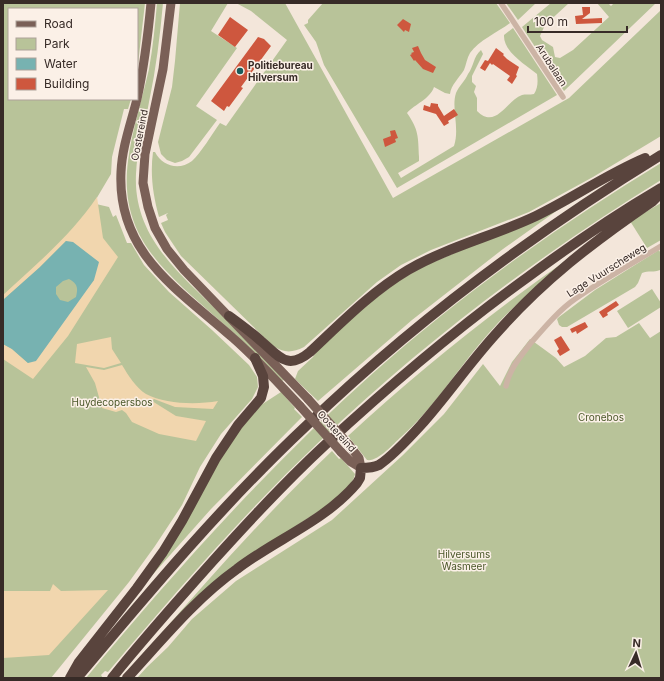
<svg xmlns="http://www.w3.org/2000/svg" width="664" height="681" viewBox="0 0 664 681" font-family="Inter,sans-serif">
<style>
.green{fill:#b8c399}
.sand{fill:#f1d6ae}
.water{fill:#77b2b1;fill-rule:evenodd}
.building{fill:#ce573e}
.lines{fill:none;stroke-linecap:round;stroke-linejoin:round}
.street{stroke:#ccb4a5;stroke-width:5.5}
.primary{stroke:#7a6057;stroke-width:9}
.highway{stroke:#59443d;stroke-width:10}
.primary-bridge{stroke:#7a6057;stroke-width:9}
.poi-dot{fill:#1a5c5b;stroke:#fbf0e7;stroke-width:1.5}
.labels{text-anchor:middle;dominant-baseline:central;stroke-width:3;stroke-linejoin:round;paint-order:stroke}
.poi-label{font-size:10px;font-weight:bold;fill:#372b27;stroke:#fbf0e7;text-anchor:start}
.street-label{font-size:10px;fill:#372b27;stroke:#fbf0e7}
.park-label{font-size:10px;fill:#4a5729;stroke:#fbf0e7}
</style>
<rect width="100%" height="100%" fill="#f3e6da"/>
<path class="green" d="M3,3H145L137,73V9H9V99H131L128,109H124L112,157L111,174L95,201L96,204L109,207L113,217L116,215L127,243H131L144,265L169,292L212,330L249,365L257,377L258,387L252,399L221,434L200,467L182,505L155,546L129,582L51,678H3Z
M157,3H163C160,36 156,69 149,102C145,126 137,149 136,174C133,237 180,274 221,314C242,336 263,357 284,380L282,381C262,360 241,339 219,320C168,274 118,239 128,161C132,130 142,100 149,69C153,47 155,25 157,3Z
M180,3H228L211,31L237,48L196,106L217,120L189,157L182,161L175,163L167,160L161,154L158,142L172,87L175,61Z
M236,3H285L393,198L569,98L661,10V136L593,177L529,212L431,250L401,265L377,282L304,347C292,353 284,353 273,346L181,256L165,232L161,223L168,220L166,215L168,213L159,217C153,195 150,175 153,152H155C162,166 179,171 192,161C201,153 212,134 220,123L226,126L287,40L251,11Z
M323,3H496L510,23C498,32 478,41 470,53C467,58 466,65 464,70C459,78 451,85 450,94L445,93L434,87C430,99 415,104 407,113C419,130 418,137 419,157V161L398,173L401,178L454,146C460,128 451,108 456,93C459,86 465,81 468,74C474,66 473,57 481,50L483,54L472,76V82L476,86L474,92L477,98V111C496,130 506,101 522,95C525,94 530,95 534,94C538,88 538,81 537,74C526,65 503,52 504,35L513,28L557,95L397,188L324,65L316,42L304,25L308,23V20Z
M506,3H536L518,20Z
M551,3H569L545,25L540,36L542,40L553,47L555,57L560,58L573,50L609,17L597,3H608L611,6L614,3H656L564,91L522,27Z
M661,163V180C539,255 424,342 320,441C244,513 176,592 108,672L105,671L101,675L103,678H86C175,571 268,467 372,374C461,295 559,225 661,163Z
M661,203V240L647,248L630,221Z
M562,207L503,249L412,320L318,401L295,379L298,371L313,357L320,347L359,311L397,282L422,267Z
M659,250L661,254L660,270C654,273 648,270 642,273L638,283L635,287L567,327H562L559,325L557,319L559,317L595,290Z
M568,259C541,284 511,307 488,334C458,368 435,407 401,437C393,444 378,462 367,460L348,436C417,372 491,313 568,259Z
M652,289L661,303V307L628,328L617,311Z
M639,323L650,338L661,331V678H137L147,667L168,647L192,619L236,581L332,520L403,455L444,414L483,364L500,386L512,362L530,339L556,358L564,367L585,356L606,338L616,337Z
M281,392L295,408L294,409L302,417L211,509L147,581L227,444L261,405Z
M332,451L339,459L341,458L355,474C353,489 318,512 305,520C252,556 203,600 154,642C211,576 269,511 332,451Z"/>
<path class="sand" d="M97,197L103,238L118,257L68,336L33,379L3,359V344L12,349L28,363L94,280L66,241L39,268L3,300V295C37,264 72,234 97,197Z
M111,337L112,349L121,363L104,368L75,363L77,344Z
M122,365C128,375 136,388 146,394C165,404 196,405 218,401L213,409L175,407L154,399L152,401L176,416L206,421L196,441L159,434L132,422L126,413L122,410L116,412L102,408L95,383L86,367L104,370Z
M53,584L61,591L108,590L49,655L3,658V591H50Z"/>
<path class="water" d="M66,241L73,242L99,262L94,280L36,361L28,363L12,349L3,344V300L39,268ZM69,279C78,284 78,288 76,297L68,302L60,300L56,294V287L63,281Z"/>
<path class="building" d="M582,7H590V13L582,19L602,18V23L576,24L575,16L583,15Z
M230,17L248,30L235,47L218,35Z
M403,19L411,24L409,32L405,30L404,32L397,25Z
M258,37L264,39L271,46L241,87L243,88L229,107L227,106L224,111L211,101Z
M418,46L421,53L425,60L436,67L433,73L423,69L415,60L414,61L410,55L412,54L411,53L414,52L412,48Z
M496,48L504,54L503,55L507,59L519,67L516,75L517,76L512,84L507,80L510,76L493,64L492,65L490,63L485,71L480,68L485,60L488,61Z
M431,103L438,104V106L444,116L454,109L458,115L448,121L449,123L444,126L436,114L423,110L424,105L430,107Z
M395,130L398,138L395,139L396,142L385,147L383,139L391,136L390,131Z
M616,301L619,305L607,313L608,315L603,318L599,312Z
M585,322L588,327L577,334L576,331L572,333L570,329Z
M561,336L570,350L560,356L557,351L559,349L554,340Z"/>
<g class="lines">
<path class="street" d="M501,3L563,97
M506,386C509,370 520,357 530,344C544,328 558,311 575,299C602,280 633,263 661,246"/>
<path class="primary" d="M151,3C148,35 144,67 137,99C131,123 122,147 121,172C117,254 179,290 233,338C257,359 278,383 300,406
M171,3L163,69L145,154L143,183L148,207L155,228L167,249L184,270L308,399
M349,445L359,458L361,468
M341,452L351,462L361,468"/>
<path class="highway" d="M229,316C240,324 251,332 261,341C279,356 287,371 310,352C341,323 371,292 408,270C447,247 494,236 536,216C573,198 607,174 645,158
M70,678L79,662L137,588L163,552L182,521L216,458L238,425L261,398L264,387L263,376L255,358
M77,678C150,591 223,504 306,426C414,322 534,233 661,155
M112,678C144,638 178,600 212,562C248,522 285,482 325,445C390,385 457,328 528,277C571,245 615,215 661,188
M127,678C162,640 195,599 237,569C276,539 324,522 357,483L360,478L361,468C367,468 373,468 379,465C391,457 411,436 421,425C446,397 468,365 494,336C542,281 593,242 653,201L661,193"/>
<path class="primary-bridge" d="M308,399L349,445
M300,406L341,452"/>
</g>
<circle class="poi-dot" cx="240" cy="71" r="4"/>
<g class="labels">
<g class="poi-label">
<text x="248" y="65">Politiebureau<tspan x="248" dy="12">Hilversum</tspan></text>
</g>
<g class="street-label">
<text transform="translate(552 65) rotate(57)">Arubalaan</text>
<text transform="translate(139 135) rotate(-79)">Oostereind</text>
<text transform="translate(606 270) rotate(-32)">Lage Vuurscheweg</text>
<text transform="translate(337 431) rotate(48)">Oostereind</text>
</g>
<g class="park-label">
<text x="112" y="402">Huydecopersbos</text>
<text x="601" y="417">Cronebos</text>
<text x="464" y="554">Hilversums<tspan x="464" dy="12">Wasmeer</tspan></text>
</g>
</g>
<rect width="664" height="681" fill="none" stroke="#372b27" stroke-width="8"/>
<rect x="8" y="8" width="130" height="92" fill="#fbf0e7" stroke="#ada19a"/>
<rect x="16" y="21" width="20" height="6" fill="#7a6057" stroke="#ada19a"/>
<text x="44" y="28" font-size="12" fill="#372b27">Road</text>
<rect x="16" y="38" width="20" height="12" fill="#b8c399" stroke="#ada19a"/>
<text x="44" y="48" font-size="12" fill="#372b27">Park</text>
<rect x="16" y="58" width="20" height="12" fill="#77b2b1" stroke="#ada19a"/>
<text x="44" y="68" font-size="12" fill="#372b27">Water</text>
<rect x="16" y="78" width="20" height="12" fill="#ce573e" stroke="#ada19a"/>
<text x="44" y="88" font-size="12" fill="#372b27">Building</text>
<g transform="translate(636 653) rotate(4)" stroke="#fbf0e7" stroke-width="3" paint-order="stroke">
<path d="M0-3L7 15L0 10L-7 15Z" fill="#372b27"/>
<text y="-6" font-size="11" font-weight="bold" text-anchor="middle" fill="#372b27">N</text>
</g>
<path d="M528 26v6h99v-6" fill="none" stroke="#372b27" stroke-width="2"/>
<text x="534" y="26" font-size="12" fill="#372b27" stroke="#fbf0e7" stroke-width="3" paint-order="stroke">100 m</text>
</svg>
